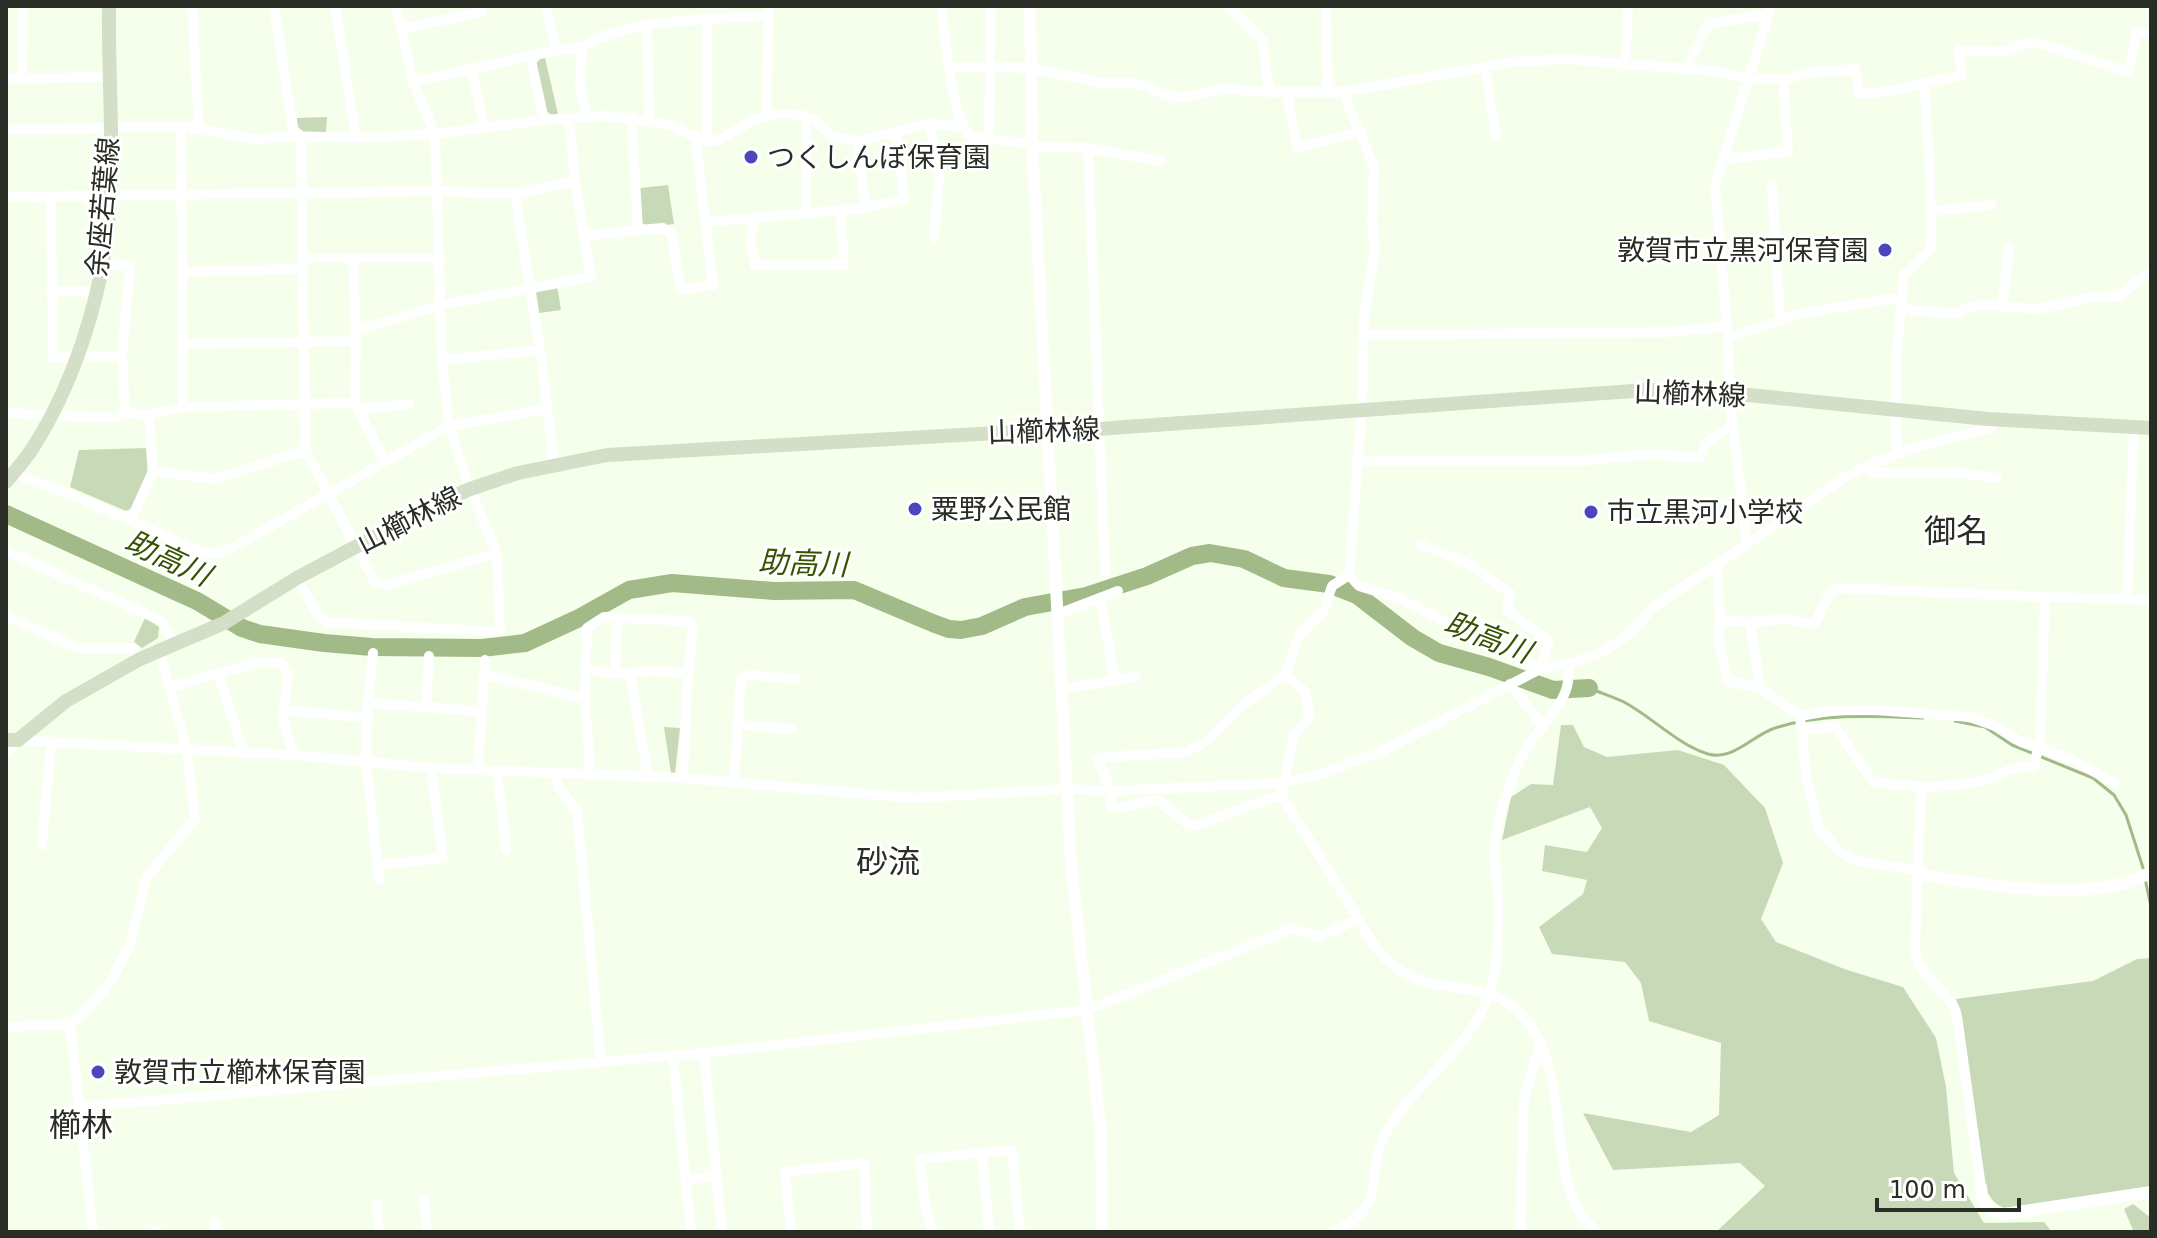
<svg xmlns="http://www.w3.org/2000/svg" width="2157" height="1238" viewBox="0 0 2157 1238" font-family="'DejaVu Sans','Noto Sans JP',sans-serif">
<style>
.green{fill:#c8d9b7}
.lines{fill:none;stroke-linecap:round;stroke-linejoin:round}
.stream{stroke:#a1ba87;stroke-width:3}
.river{stroke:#a1ba87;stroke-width:18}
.minor{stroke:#fff;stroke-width:10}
.tertiary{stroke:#fff;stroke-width:12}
.secondary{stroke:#d3dfc6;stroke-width:14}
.poi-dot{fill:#4c46bd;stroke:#fff;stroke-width:3}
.labels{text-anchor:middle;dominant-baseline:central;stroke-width:6;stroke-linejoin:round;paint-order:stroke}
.poi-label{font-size:28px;fill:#292d26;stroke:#fff;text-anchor:start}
.street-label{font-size:28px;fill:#292d26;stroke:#fff}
.water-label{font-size:30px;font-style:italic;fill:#365302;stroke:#fff}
.quarter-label{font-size:32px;fill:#292d26;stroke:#fff}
</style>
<rect width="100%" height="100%" fill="#f5ffeb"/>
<path class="green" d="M545,58L558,114L552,115L545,111L535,65L540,59Z
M327,117L326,132H304L298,127L297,118Z
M668,185L674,224L648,227L642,223L640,188Z
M557,285L561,310L539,313L536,293L542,288Z
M146,448L148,476L132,508L126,511L70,487L79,450Z
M145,618L159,627L158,638L142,648L134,642Z
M1561,725H1573L1584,747L1607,757L1678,750L1724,765L1765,808L1783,863L1761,919L1776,942L1847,970L1903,987L1936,1038L1946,1087L1954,1173L1984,1223L2044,1222L2052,1232H1716L1765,1186L1740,1163L1613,1170L1583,1113L1691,1132L1719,1115L1721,1043L1649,1021L1641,983L1625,962L1552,954L1539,927L1583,894L1587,880L1542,871L1545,845L1587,852L1602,828L1590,807L1502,840L1511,797L1531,784L1553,785Z
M664,727L680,728L675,773H671Z
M2151,958V1188L2004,1208C1993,1203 1989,1197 1985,1186L1961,1011L1956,999L2093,981L2137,959Z
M2133,1204L2151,1218V1232H2134L2124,1209Z"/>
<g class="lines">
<path class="stream" d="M1589,688C1601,693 1613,697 1624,702C1652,717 1677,744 1708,754C1733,761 1753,735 1775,728C1822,713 1874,716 1923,718
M1955,721L1985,727L2012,745L2093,778L2114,795L2126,815L2144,871
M2145,879L2151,906"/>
<path class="river" d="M6,514L197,601L242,628L260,634L324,643L372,647L482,648L525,643L577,619L629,590L672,583L774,591L854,590L935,624L949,629L961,630L982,626L1025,607L1086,596L1147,576L1192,556L1210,553L1244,559L1284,578L1329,584L1357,595L1413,638L1439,653L1489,667L1553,690L1589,688"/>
<path class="minor" d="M192,6L199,129L255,139L294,136L356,138L435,134L544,120L606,116L667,124L707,142L721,139L753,120L775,114H797L814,120L833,137L857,141L930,123L962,127
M274,6L294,136
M335,6L356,138
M546,6L556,50
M941,6C945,38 951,112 969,136L1048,147L1088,148L1161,161
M1228,6L1262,40L1269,92
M1326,6L1328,93
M707,20V142
M647,25L649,120
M401,29L481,12L480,6
M530,56L544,120
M1625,66L1628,6
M948,67L1031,68L1103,83H1130L1147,86L1163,94L1182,98L1224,89L1269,92H1343L1513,62L1565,59L1715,71L1747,78L1783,80L1806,73L1856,69L1859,94L1891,91L1962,75L1958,50L2001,52L2033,41L2128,72L2137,32L2151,34
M1485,68L1496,136
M471,70L485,128
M1685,70L1708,24L1768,14
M22,78L23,6
M6,79L108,77
M413,82L556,50L582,47
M1287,93L1297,147L1362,132
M587,116L580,87L582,47C632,17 710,20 768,16
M767,117L768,6
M569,118L575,181
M930,123L939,179L934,238
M181,126L183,407
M6,130L181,126L199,129
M301,136L305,450L375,582L387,585L497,553
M989,138L991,6
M1088,148L1105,571
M1723,159L1788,152L1783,80
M1772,184L1780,319
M515,194L540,350L554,464
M51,196L53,358L122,356
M6,197L438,191L515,194L575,181L591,277L440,305L355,331
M866,208L904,199L896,131
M1930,211L1992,205
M806,213V117
M755,218L750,240L755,265H844L840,211
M705,222L866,208L857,141
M638,230L663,228L671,233L681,290L713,285L695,136
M585,236L638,230L631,117
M303,258H440
M353,259L356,341L355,403L384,461
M102,261L130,267L122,356L125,413
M182,272L303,269
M51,291L96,292
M2002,307L2009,247
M1902,309L1956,314L1970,307L1986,305L2038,309L2092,297L2120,296L2137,281L2151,273
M1364,335L1669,332L1728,326
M1728,338L1803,313L1901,297
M183,344L356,341
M442,360L540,350
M359,409L409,404
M6,413L115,418L125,413L149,415L183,407L355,403
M1896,452V358L1904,275L1931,248L1930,170L1924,84
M1357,461H1580L1648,454L1700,458L1706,443L1732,425
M1864,467L1876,473L1952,472L1997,478
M153,471L216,479L305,450
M13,473L79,498L201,552L216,554L230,549L449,426L547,409
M131,520L153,471L149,415
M1747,545L1729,393L1728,338L1715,186L1771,6
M6,551L162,621L173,643
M1717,564L1720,621L1750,622L1760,688L1800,716L1806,775L1818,827L1840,852L1856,861L1919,870
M1349,575L1359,586L1398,598L1540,669L1549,641L1507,610L1510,593L1471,565L1421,544
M297,578L318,616L328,622L482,631L500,629L497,553L470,489L449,426L442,360L435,134L413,82L396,6
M1100,598L1115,681
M2127,599L2151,600
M1058,614L1118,591
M6,616L78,648H132L140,659
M1720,621L1718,636L1727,681L1760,688
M1750,622L1785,619L1814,624L1832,591L1839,588L2045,597
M373,653L368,703L481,711
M585,669L615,674
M218,673L244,754
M630,673L648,777
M484,674L585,699
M1286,674L1306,693L1309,718L1294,736L1281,795C1304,831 1326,867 1349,904C1364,927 1373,950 1395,967C1441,1002 1497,970 1534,1031C1565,1084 1552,1150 1575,1203C1579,1214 1588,1223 1596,1232
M1510,684L1543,727
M170,687L259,662L282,663L288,673L283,720L294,755
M1063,689L1135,677
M368,703L366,761L379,880
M426,707L429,656
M284,710L369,718
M1800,716L1834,710H1877L1970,717L1995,726L2021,742L2071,759L2114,783
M737,725L791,729
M1803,730L1835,727L1873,782C1912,787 1941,789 1980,781C2004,777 2005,765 2034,767L2040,738L2045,597L2127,599L2134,427
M18,740L294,755L431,768L683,778L913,798L1067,789L1111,791L1284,783L1318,775L1382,751L1540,669C1590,661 1620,650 1651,609L1847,476C1896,450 1937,440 1990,429L1995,420
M478,768L485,660
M497,770L506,849
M554,773L560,788L577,812L601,1062
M590,773L585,699L587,628L604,617L688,621L693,628L688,673L654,671L615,674L617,617
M683,778L688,673
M734,783L741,678L751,675L796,679
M1921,789L1915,951C1920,980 1949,989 1957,1017L1981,1187
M1281,795L1194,826L1188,824L1157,800L1119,808L1110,806L1111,791L1097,758L1186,752L1207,741L1243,705L1286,674L1299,635L1324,610L1332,586L1349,575L1362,409L1364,316L1375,249L1372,225L1374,167L1343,92
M42,845L51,742
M377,865L443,858L431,768
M70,1024L93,1232
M6,1027L70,1024L84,1013L108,985L130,946L146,878L195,819L187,750L159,651
M704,1053L722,1232
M673,1056L691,1232
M80,1107L704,1053L1087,1010L1294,928L1318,937L1359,919
M982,1153L989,1232
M686,1180L716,1176
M424,1200L427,1232
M377,1205L379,1232
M215,1222L216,1232
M156,1231V1232
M791,1232L785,1172L864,1163L867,1232
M933,1232L925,1204L920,1159L1012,1150L1020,1232
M1332,1232C1392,1206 1362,1176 1386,1132C1413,1085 1475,1044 1490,991C1498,964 1499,929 1498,901C1498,883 1494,864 1495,846C1496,828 1501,810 1507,793C1512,779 1518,762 1526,749C1542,721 1574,701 1568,665
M1520,1232L1524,1098L1540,1046"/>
<path class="tertiary" d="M1030,6L1032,143L1071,865L1101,1133L1102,1232
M6,752L18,740
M1918,875C1986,883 2090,907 2151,872
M1981,1187C1982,1202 1988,1212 2004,1214L2151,1192"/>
<path class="secondary" d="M6,482C15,471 25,460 32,449C73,386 101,299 108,225C115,153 108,79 109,6
M6,740H18L66,701L140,659L224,623L297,578L434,505L470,489L518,473L607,455L1047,430L1098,429L1647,390L1729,393L1988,419L2151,428"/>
</g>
<g class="poi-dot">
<circle cx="751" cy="157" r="8"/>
<circle cx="1885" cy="250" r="8"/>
<circle cx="915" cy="509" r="8"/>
<circle cx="1591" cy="512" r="8"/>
<circle cx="98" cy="1072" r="8"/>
</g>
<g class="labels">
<g class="poi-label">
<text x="767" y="157">つくしんぼ保育園</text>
<text x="1869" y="250" text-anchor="end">敦賀市立黒河保育園</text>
<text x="931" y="509">粟野公民館</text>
<text x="1607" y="512">市立黒河小学校</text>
<text x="114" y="1072">敦賀市立櫛林保育園</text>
</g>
<g class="street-label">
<text transform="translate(103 207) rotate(-85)">余座若葉線</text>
<text transform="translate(1690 394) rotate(2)">山櫛林線</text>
<text transform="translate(1044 431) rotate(-2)">山櫛林線</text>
<text transform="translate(409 520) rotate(-27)">山櫛林線</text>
</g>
<g class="water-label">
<text transform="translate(168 558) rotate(25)">助高川</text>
<text transform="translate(803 563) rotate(2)">助高川</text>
<text transform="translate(1488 637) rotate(21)">助高川</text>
</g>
<g class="quarter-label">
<text x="1956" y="531">御名</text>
<text x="888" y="862">砂流</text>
<text x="81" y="1125">櫛林</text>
</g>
</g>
<rect width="2157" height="1238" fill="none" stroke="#292d26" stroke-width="16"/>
<path d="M1877 1198v12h142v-12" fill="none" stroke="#292d26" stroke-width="4"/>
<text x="1889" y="1198" font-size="24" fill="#292d26" stroke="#ffffff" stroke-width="6" paint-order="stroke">100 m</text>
</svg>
